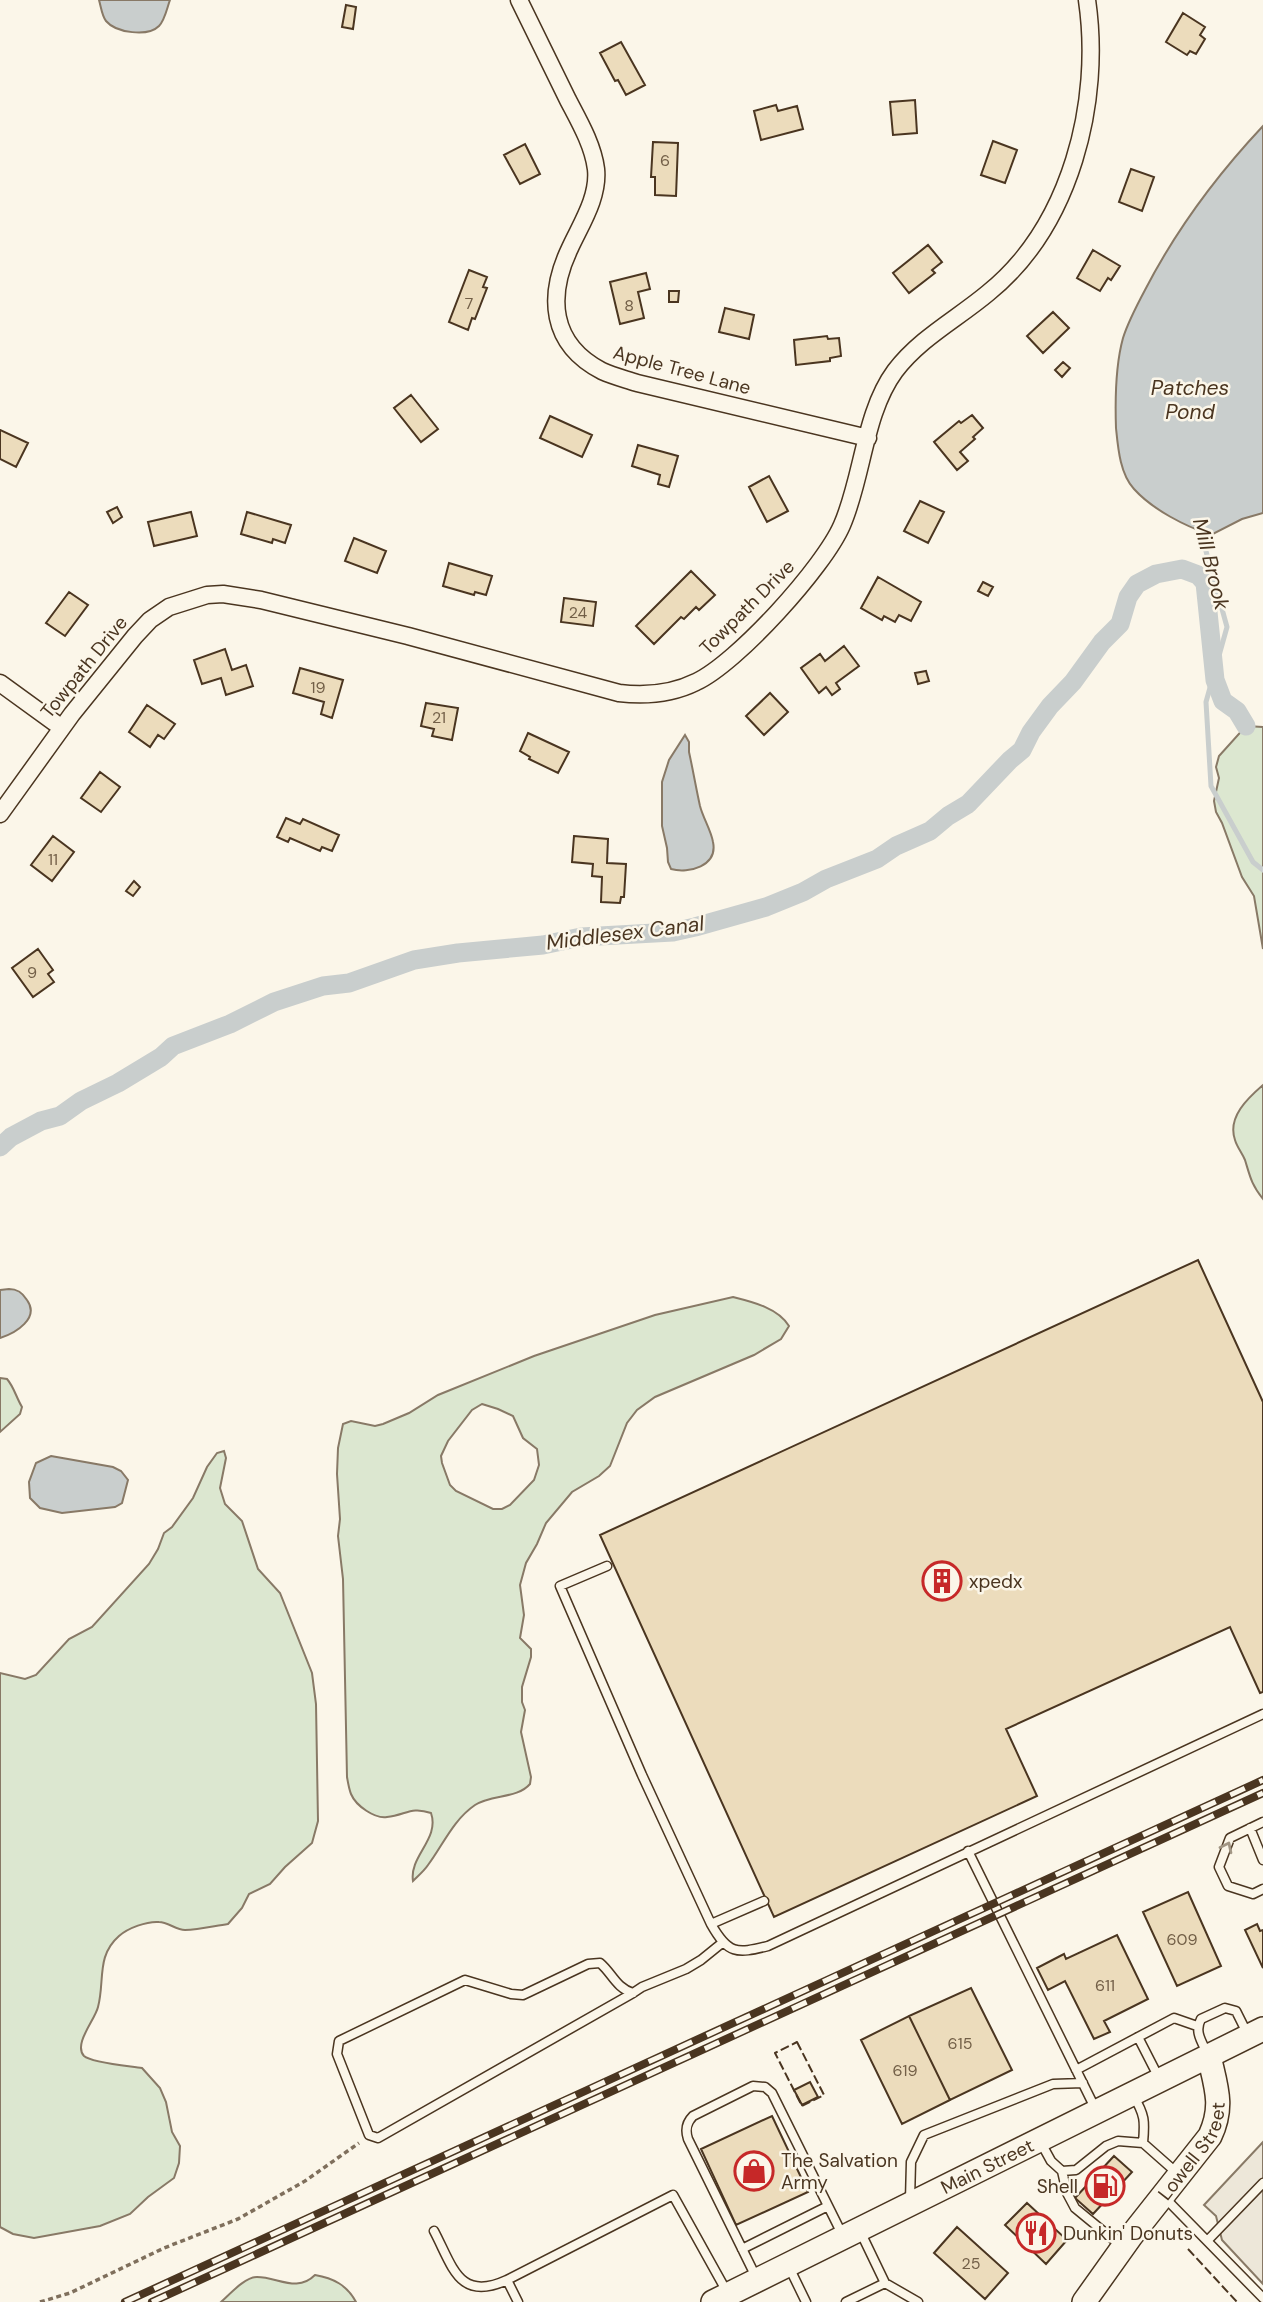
<svg xmlns="http://www.w3.org/2000/svg" width="1263" height="2302" viewBox="0 0 1263 2302" font-family="'DM Sans',sans-serif">
<style>
.green{fill:#dce7d0;stroke:#887966;stroke-width:2;fill-rule:evenodd}
.parking{fill:#ede7d9;stroke:#887966;stroke-width:2}
.water{fill:#c9cecd;stroke:#887966;stroke-width:2}
.lines{fill:none;stroke-linecap:round;stroke-linejoin:round}
.stream{stroke:#c9cecd;stroke-width:5}
.canal{stroke:#c9cecd;stroke-width:19}
.building{fill:#ecdcbc;stroke:#4a3520;stroke-width:2}
.service-casing{stroke:#4a3520;stroke-width:11}
.minor-casing{stroke:#4a3520;stroke-width:19}
.secondary-casing{stroke:#4a3520;stroke-width:26}
.path{stroke:#7f6f5c;stroke-width:3.5;stroke-dasharray:5 3.5;stroke-linecap:butt}
.service{stroke:#fbf6e9;stroke-width:8}
.minor{stroke:#fbf6e9;stroke-width:16}
.secondary{stroke:#fbf6e9;stroke-width:23}
.rail-casing{stroke:#4a3520;stroke-width:8}
.rail{stroke:#fbf6e9;stroke-width:5;stroke-dasharray:16;stroke-linecap:butt}
.fence{stroke:#4a3520;stroke-width:2;stroke-dasharray:9 3.5;stroke-linecap:butt}
.oneway{stroke:#a29684}
.labels{text-anchor:middle;dominant-baseline:central;stroke-width:5;stroke-linejoin:round;paint-order:stroke}
.number-label{font-size:16px;fill:#725f47}
.street-label{font-size:19px;fill:#4a3520;stroke:#fbf6e9}
.poi-label{font-size:19px;fill:#4a3520;stroke:#fbf6e9;text-anchor:start}
.water-label{font-size:21px;font-style:italic;fill:#4a3520;stroke:#fbf6e9}
</style>
<rect width="100%" height="100%" fill="#fbf6e9"/>
<path class="green" d="M1246,726L1263,727V949L1254,896L1242,877L1222,823L1216,812L1214,801L1219,778L1216,767L1219,756Z
M1263,1085V1199C1251,1184 1250,1176 1245,1160C1242,1153 1237,1147 1235,1140C1227,1117 1248,1098 1263,1085Z
M733,1297C753,1302 778,1308 789,1326L781,1339L754,1355L655,1397L637,1410L627,1423L610,1466L599,1476L572,1492L546,1523L537,1544L526,1563L520,1585L524,1615L520,1638L531,1649V1657L522,1687V1702L525,1710L521,1732L531,1777L530,1784C517,1799 492,1794 475,1805C453,1820 443,1845 428,1865C424,1871 418,1876 413,1881C409,1856 440,1839 431,1813C411,1806 406,1815 387,1817C375,1819 356,1806 351,1794C349,1789 348,1783 347,1777L343,1579L338,1536L340,1519L337,1474L338,1448L343,1424L351,1421L375,1426L383,1424L409,1413L438,1395L534,1356L655,1315ZM482,1404L498,1409L513,1416L523,1438L537,1449L539,1465L534,1480L510,1505L502,1509H493L456,1491L450,1485L442,1463L441,1456L448,1441L472,1410Z
M0,1378L7,1379C14,1387 16,1397 22,1407L20,1414L0,1432Z
M224,1451L226,1458L220,1488L225,1504L242,1521L258,1569L280,1593L312,1673L316,1704L318,1821L312,1843L285,1867L270,1884L249,1894L242,1908L228,1924C214,1926 199,1930 185,1930C176,1930 168,1922 159,1922C147,1921 128,1928 119,1936C96,1956 105,1981 98,2007C95,2020 73,2044 84,2056C92,2063 130,2066 142,2068L160,2088L166,2102L172,2132L180,2146L179,2163L174,2178L148,2197L130,2214L100,2226L34,2238L13,2234L0,2227V1673L25,1679L36,1675L69,1639L92,1627L149,1564L158,1549L164,1533L172,1527L193,1498L207,1467L217,1453Z
M315,2275C333,2278 347,2285 356,2302H221C230,2294 245,2277 257,2277C278,2277 297,2293 315,2275Z"/>
<path class="parking" d="M1263,2142V2284L1222,2240L1216,2216L1204,2205Z"/>
<path class="water" d="M99,0H170C167,8 165,20 159,26C148,37 116,33 106,21C102,16 101,7 99,0Z
M1263,126V513L1242,519L1211,535C1185,526 1153,510 1134,489C1120,474 1118,448 1116,428C1115,399 1115,367 1123,338C1128,322 1137,305 1145,290C1176,230 1217,175 1263,126Z
M685,735L689,742V752C693,770 696,788 700,806C703,818 711,830 713,842C718,866 689,874 671,869L668,862L667,848L662,826V782L669,760Z
M9,1289C17,1289 22,1292 27,1300C40,1318 16,1333 0,1338V1290Z
M51,1456L113,1467L121,1471L128,1480L122,1503L115,1507L62,1513L40,1508L30,1498L29,1482L36,1463Z"/>
<g class="lines">
<path class="stream" d="M1199,526L1227,627L1206,702L1211,786L1253,862L1263,870"/>
<path class="canal" d="M0,1147L11,1137L41,1121L60,1116L81,1101L118,1083L161,1057L173,1046L230,1024L274,1002L323,986L349,983L414,960L458,953L543,945L581,937L673,932L695,927L766,907L803,892L826,879L877,859L896,846L930,831L948,816L968,804L1010,760L1022,750L1031,732L1050,706L1073,682L1102,642L1120,624L1128,597L1137,584L1156,574L1182,569L1198,575L1205,583L1215,680L1223,701L1237,711L1246,726"/>
</g>
<path class="building" d="M346,5L356,7L353,29L342,27Z
M1183,13L1205,27L1200,35L1205,39L1196,54L1190,51L1187,55L1166,42Z
M621,42L645,85L626,95L618,80L615,81L600,53Z
M915,100L917,133L893,135L890,102Z
M776,105L778,111L797,106L803,129L761,140L754,111Z
M993,141L1017,150L1005,183L981,175Z
M653,142L678,143L676,196L655,195V177H651Z
M525,144L540,174L520,184L504,155Z
M1131,169L1154,177L1142,211L1119,202Z
M928,245L942,262L932,270L935,273L909,293L893,273Z
M1093,250L1120,266L1111,280L1108,278L1100,291L1077,278Z
M469,270L487,277L483,287L487,288L475,319L472,318L468,330L449,322Z
M646,273L650,289L638,292L644,318L620,324L610,282Z
M669,291H679L678,302H669Z
M725,308L754,315L749,339L719,332Z
M1053,312L1069,328L1043,353L1027,336Z
M827,336L828,339L839,338L841,356L830,358V361L796,365L794,340Z
M1063,362L1070,368L1062,377L1055,370Z
M411,395L438,429L421,442L394,408Z
M972,415L983,428L973,437L975,439L960,452L968,461L957,470L934,442L959,421L961,423Z
M550,416L592,435L582,457L540,438Z
M0,430L28,443L16,467L0,459Z
M638,445L678,456L669,487L658,484L660,475L632,466Z
M769,476L788,511L767,522L749,487Z
M920,501L944,512L928,543L904,531Z
M117,507L122,517L113,523L107,512Z
M191,512L197,536L154,546L148,522Z
M247,512L291,525L285,543L273,539L272,543L241,534Z
M354,538L386,551L377,573L345,561Z
M449,563L492,576L486,595L475,592L474,595L443,586Z
M691,571L715,595L699,610L696,607L684,619L681,617L654,644L636,626Z
M878,577L921,602L911,621L899,615L895,622L884,616L882,620L861,608Z
M983,582L993,587L988,596L978,591Z
M69,592L88,605L65,636L46,623Z
M564,598L596,602L593,626L561,622Z
M844,646L859,666L836,683L840,689L832,695L826,687L819,693L801,668L820,654L825,661Z
M225,649L232,670L246,665L253,686L226,695L221,678L202,684L194,660Z
M300,668L343,680L332,718L321,714L324,702L293,693Z
M926,671L929,681L918,684L915,673Z
M770,693L788,712L764,735L746,716Z
M426,703L458,708L452,740L432,736L434,729L421,726Z
M147,705L175,724L164,739L158,735L150,747L129,732Z
M528,733L569,752L558,773L529,759L530,757L520,751Z
M100,772L120,787L101,812L81,798Z
M286,818L300,824L303,819L339,835L332,851L322,847L320,851L290,838L288,842L277,837Z
M53,836L74,852L52,881L31,865Z
M574,836L608,839L607,863L626,864L624,897H621L620,903L601,902L602,877L592,876L593,864L572,862Z
M134,881L140,887L133,896L126,891Z
M38,949L53,970L48,974L54,982L33,997L12,968Z
M1198,1260L1263,1402V1692L1260,1693L1230,1627L1006,1729L1037,1796L774,1917L600,1535Z
M1188,1892L1221,1966L1177,1986L1143,1912Z
M1257,1924L1260,1931L1263,1930V1968L1245,1930Z
M1117,1935L1148,1999L1104,2021L1110,2032L1094,2039L1065,1981L1048,1990L1037,1968L1064,1954L1066,1959Z
M971,1988L1012,2070L950,2100L909,2016Z
M909,2016L950,2100L902,2124L861,2040Z
M810,2082L818,2097L802,2105L794,2090Z
M772,2116L808,2192L736,2225L701,2149Z
M1114,2156L1132,2172L1093,2214L1075,2198Z
M1027,2203L1067,2240L1046,2264L1005,2225Z
M957,2227L1008,2273L985,2299L934,2253Z"/>
<g class="lines">
<g class="service-casing">
<path id="service" d="M607,1566L560,1586L642,1775L711,1924C728,1954 736,1954 768,1946L1263,1714
M1263,1822L1230,1838L1219,1867L1228,1886L1253,1894L1263,1889
M1250,1828L1263,1860
M968,1851L1096,2110
M711,1924L764,1901
M633,1993C616,1988 612,1973 600,1963L588,1964L523,1995L511,1994L465,1980L339,2041L337,2054L369,2135L378,2138L633,1993L642,1987L686,1969L701,1960L722,1943
M1138,2037L1159,2078
M1208,2055C1202,2042 1194,2032 1201,2019L1225,2008L1236,2011L1247,2033
M1076,2070L1174,2018L1197,2026
M1133,2095C1145,2115 1145,2121 1143,2143
M1040,2141L1051,2161L1062,2171L1076,2170L1106,2146L1118,2141L1143,2143L1177,2173
M1062,2171L1067,2193L1075,2208L1120,2245
M1165,2198L1263,2298
M910,2200L911,2162L924,2135L1053,2084L1083,2083
M434,2231C453,2267 459,2302 507,2280
M1208,2240L1263,2183
M742,2249L828,2206
M789,2267L806,2302
M756,2277L688,2139C685,2130 686,2123 693,2116L753,2086L765,2087L772,2093L842,2234
M885,2283L918,2302
M518,2302L507,2280L673,2195L727,2292
M846,2302L885,2283L860,2231"/>
</g>
<g class="minor-casing">
<path id="minor" d="M519,0C535,33 552,67 568,100C579,121 593,145 596,169C599,197 581,224 570,248C547,296 550,344 602,371C613,376 625,379 637,383L868,438
M0,683L62,728
M0,814L72,714L135,636L150,620L169,607L207,595L223,594L261,600L408,636L619,693C645,696 672,694 696,682C737,663 824,567 842,525C863,477 864,413 895,371C920,338 957,319 988,293C1071,226 1102,102 1087,0"/>
</g>
<g class="secondary-casing">
<g id="secondary">
<path id="s1" d="M713,2302L1263,2029"/>
<path id="s2" d="M1084,2302L1131,2236L1210,2136C1224,2106 1216,2087 1209,2056"/>
</g>
</g>
<path class="path" d="M40,2302L70,2293L164,2248L238,2219L305,2181L359,2143"/>
<use href="#service" class="service"/>
<use href="#minor" class="minor"/>
<use href="#secondary" class="secondary"/>
<g class="rail-casing">
<path id="rail" d="M125,2302L1263,1780
M152,2302L1263,1793"/>
</g>
<use href="#rail" class="rail"/>
<path class="fence" d="M797,2042L824,2095L802,2106L775,2053Z
M1188,2249L1237,2302"/>
</g>
<defs><path id="oneway-chevron" d="M-2-3.5L2.5 0L-2 3.5" fill="none" stroke-width="1.6" stroke-linecap="round" stroke-linejoin="round" transform="scale(1.75)"/></defs>
<use class="oneway" href="#oneway-chevron" transform="translate(1227 1847) rotate(-64)"/>
<defs>
<g id="building-ring" transform="scale(2.0125)"><circle r="9.5" fill="#fbf6e9" stroke="#c62828" stroke-width="1.5"/><path d="M-4-6H4V6H1V3H-1V6H-4ZM-2.5-4.3h1.7v1.8h-1.7ZM.8-4.3h1.7v1.8H.8ZM-2.5-1h1.7V.8h-1.7ZM.8-1h1.7V.8H.8Z" fill="#c62828"/></g>
<g id="shop-ring" transform="scale(2.0125)"><circle r="9.5" fill="#fbf6e9" stroke="#c62828" stroke-width="1.5"/><path d="M-5-2.5h2.3a2.7 3.5 0 0 1 5.4 0H5L5.5 6h-11ZM-1.5-2.5h3a1.5 2.3 0 0 0-3 0Z" fill="#c62828"/></g>
<g id="fuel-ring" transform="scale(2.0125)"><circle r="9.5" fill="#fbf6e9" stroke="#c62828" stroke-width="1.5"/><path d="M-5.5-6h7V0h2V4h1.3V-2.5L3-4.5l.8-.8L6-3V5H2.5V1h-1V6h-7ZM-4.2-4.7v3.2H.2V-4.7Z" fill="#c62828"/></g>
<g id="restaurant-ring" transform="scale(2.0125)"><circle r="9.5" fill="#fbf6e9" stroke="#c62828" stroke-width="1.5"/><path d="M-5-6h1v4h1v-4h1v4h1v-4h1v5L-1.5 .5V6h-2V.5L-5-1ZM5-6V6H3V1.5H1.5Q1.5-4 5-6Z" fill="#c62828"/></g>
</defs>
<g fill-rule="evenodd">
<use href="#building-ring" x="942" y="1581"/>
<use href="#shop-ring" x="754" y="2171"/>
<use href="#fuel-ring" x="1105" y="2186"/>
<use href="#restaurant-ring" x="1036" y="2233"/>
</g>
<g class="labels">
<g class="number-label">
<text x="665" y="160">6</text>
<text x="469" y="303">7</text>
<text x="629" y="305">8</text>
<text x="578" y="612">24</text>
<text x="318" y="687">19</text>
<text x="439" y="717">21</text>
<text x="53" y="859">11</text>
<text x="32" y="972">9</text>
<text x="1182" y="1939">609</text>
<text x="1105" y="1985">611</text>
<text x="960" y="2043">615</text>
<text x="905" y="2070">619</text>
<text x="971" y="2263">25</text>
</g>
<g class="street-label">
<text transform="translate(682 370) rotate(15)">Apple Tree Lane</text>
<text transform="translate(747 607) rotate(-45)">Towpath Drive</text>
<text transform="translate(84 667) rotate(-51)">Towpath Drive</text>
<text stroke="none"><textPath href="#s2" startOffset="187">Lowell Street</textPath></text>
<text stroke="none"><textPath href="#s1" startOffset="306">Main Street</textPath></text>
</g>
<g class="poi-label">
<text x="969" y="1581">xpedx</text>
<text x="781" y="2160">The Salvation<tspan x="781" dy="22">Army</tspan></text>
<text x="1078" y="2186" text-anchor="end">Shell</text>
<text x="1063" y="2233">Dunkin' Donuts</text>
</g>
<g class="water-label">
<text x="1190" y="388">Patches<tspan x="1190" dy="24">Pond</tspan></text>
<text transform="translate(1211 564) rotate(76)">Mill Brook</text>
<text transform="translate(625 933) rotate(-7)">Middlesex Canal</text>
</g>
</g>
</svg>
